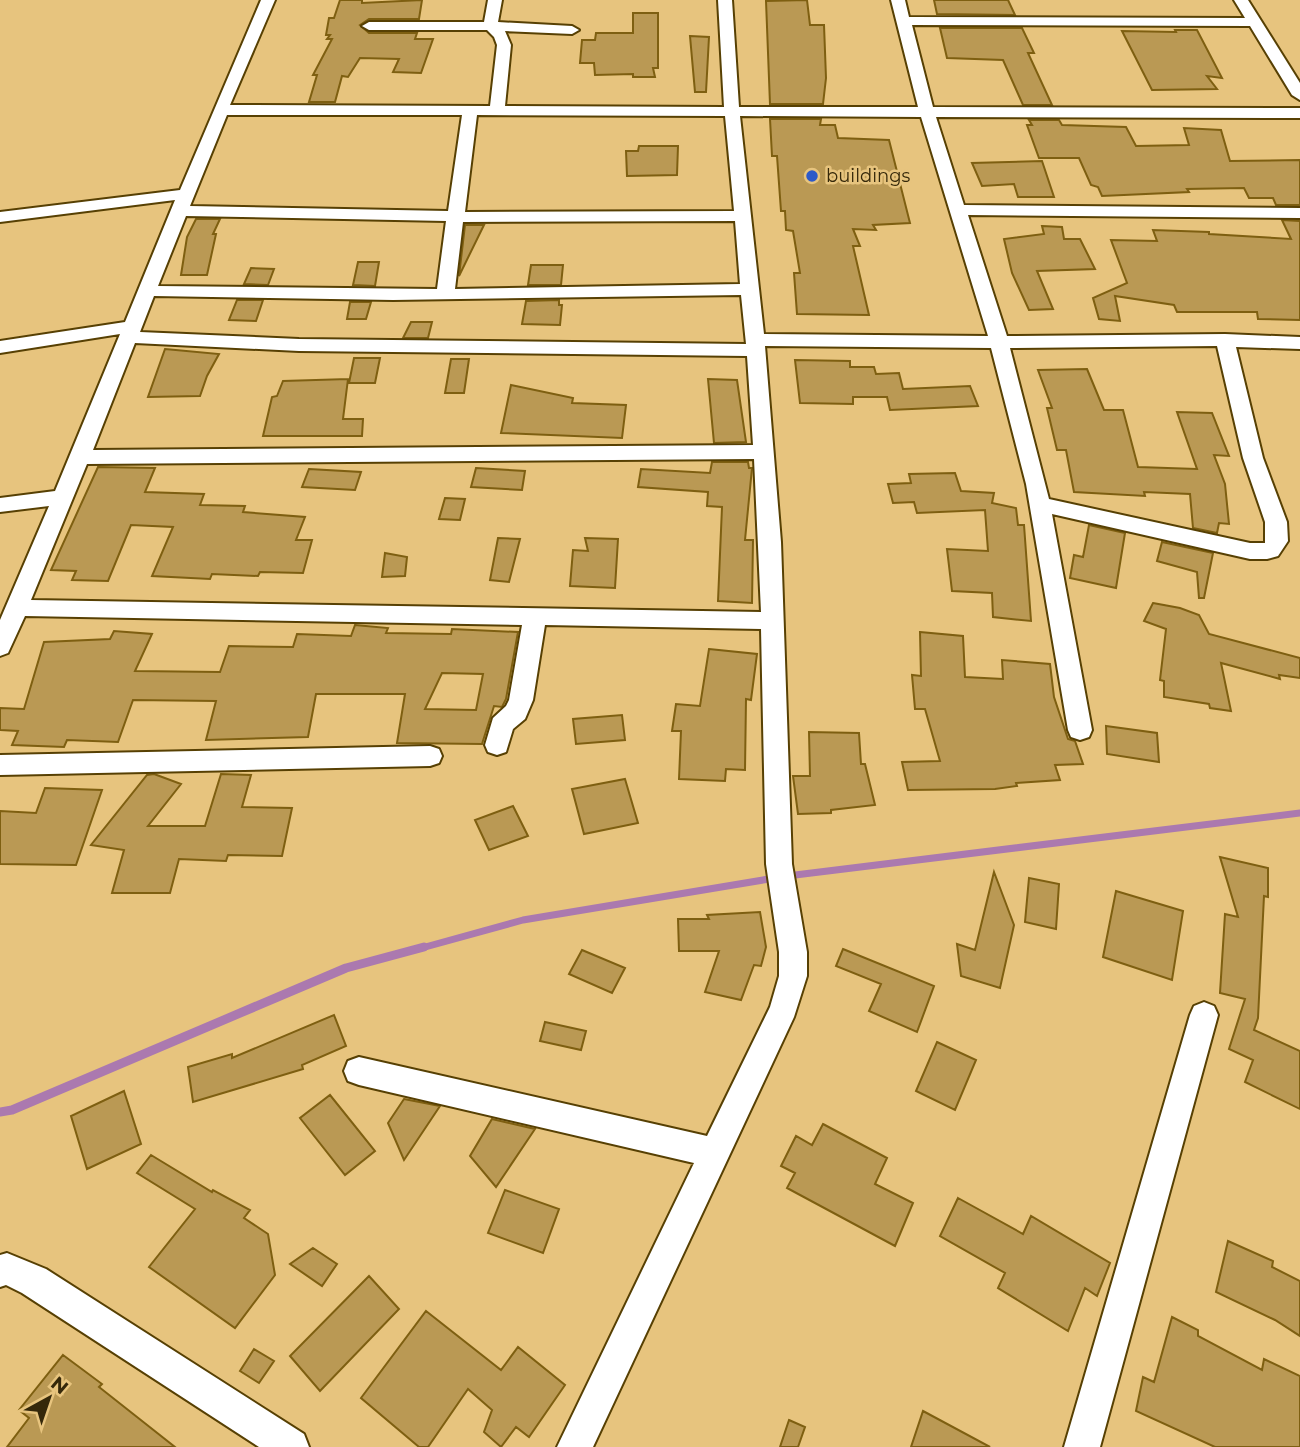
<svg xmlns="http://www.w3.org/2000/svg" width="1300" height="1447" viewBox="0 0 1300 1447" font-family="Montserrat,sans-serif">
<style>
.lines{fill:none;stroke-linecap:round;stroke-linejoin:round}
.stream-far1{stroke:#ab79af;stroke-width:7}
.stream{stroke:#ab79af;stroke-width:9}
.building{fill:#ba9954;stroke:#7e5f11;stroke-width:2;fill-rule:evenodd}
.minor-casing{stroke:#574003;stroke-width:4}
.minor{fill:#fff;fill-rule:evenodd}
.poi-dot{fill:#2d5ac9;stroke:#e7c47e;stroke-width:2.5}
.labels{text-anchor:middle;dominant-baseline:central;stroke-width:5;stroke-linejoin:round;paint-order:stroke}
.far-poi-label{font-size:18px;fill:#35280a;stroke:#e7c47e;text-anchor:start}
</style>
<rect width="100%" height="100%" fill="#e7c47e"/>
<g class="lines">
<path class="stream-far1" d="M787,876L1300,813
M418,949L523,920L775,878"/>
<path class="stream" d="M0,1112L12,1110L346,968L424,947"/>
</g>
<path class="building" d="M340,0H362V3L422,0L419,19H369L360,25L369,33H417L415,39H433L421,73L393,72L399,59L360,58L348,77L342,76L335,102H309L317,75H313L332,39H327L330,35H326L329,18H334Z
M807,0L810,25H824L826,78L823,104H770L766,1Z
M934,0H1008L1015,15L937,14Z
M633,13H658V68H653L655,77H633V74L595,75L594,63H580L582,40H595L596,33H633Z
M940,28H1022L1034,53H1028L1052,105H1023L1003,60L947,58Z
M1175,30H1197L1222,78L1207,76L1217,89L1152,90L1122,31L1176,32Z
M690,36L709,37L706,92H695Z
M770,119H821L820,125H835L838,138L889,140L910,223L873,225L876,230L853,229L860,246H853L869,315L797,314L794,273H800L793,231L786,230L785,211H781L777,156H772Z
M1029,120H1059L1062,125L1126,127L1136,146L1189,145L1184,128L1221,130L1230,161L1300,160V205H1276L1273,198H1249L1244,188L1187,189L1189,192L1102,196L1098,187L1091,185L1079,158H1039L1027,125H1032Z
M639,146H678L677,175L627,176L626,151H638Z
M1042,161L1054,197H1018L1014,184L982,186L972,163Z
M196,219H220L213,234H216L207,275H181L187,237Z
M1282,220L1300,221V320L1258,319L1257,312H1177L1174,305L1115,296L1120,321L1099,319L1093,298L1127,283L1111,240L1157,241L1153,230L1209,232V234L1291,239Z
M465,225H484L459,276Z
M1042,226L1062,227L1064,239H1080L1095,269L1037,271L1053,309L1029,310L1012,273L1004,239L1044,234Z
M358,262H379L375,286L353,285Z
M531,265H563L561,285H528Z
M251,268L274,269L268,285L244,284Z
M237,300H263L256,321L229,320Z
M559,300V305H562L560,325L522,324L526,301Z
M350,302H371L366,319H347Z
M411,322H432L428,338H403Z
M165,349L219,354L207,376L200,396L148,397Z
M354,358H380L375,383H349Z
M451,359H469L464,393H445Z
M795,360L850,361V367H874L876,374L899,373L903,389L970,386L978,406L890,410L887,397H853V404L800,403Z
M1087,369L1104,410H1123L1138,467L1197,469L1177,412L1212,413L1229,456L1214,455L1225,484L1229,524L1219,523L1217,533L1193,528L1190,494L1144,492L1145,496L1074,492L1066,450H1057L1047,408H1052L1038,370Z
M348,379L343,419H363L362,436H263L272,397L277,396L283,381Z
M708,379L737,380L746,442L714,443Z
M511,385L573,398L572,403L626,405L622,438L501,433Z
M712,462H748L749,468H752L745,540H753L752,603L718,601L722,507L707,506L708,492L638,487L641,469L710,473Z
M98,467L155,468L145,492L204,494L200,505L245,506L243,512L305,517L296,540H312L303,573L260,572L258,576L212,574L210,579L152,576L173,527L131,525L108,581L72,580L76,571L51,570Z
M476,468L525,471L522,490L471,487Z
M309,469L361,472L355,490L302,487Z
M955,473L961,491L994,493L992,503L1016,508L1018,525H1024L1031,621L993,617L992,593L952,591L947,549L988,551L985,510L917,513L914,502L893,503L888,484L911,483L909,474Z
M445,498L465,499L460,520L439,519Z
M1089,525L1125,533L1116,588L1070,578L1074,555L1083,557Z
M498,538L520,539L509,582L490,580Z
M585,538L618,539L615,588L570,586L573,550L588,551Z
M1162,542L1213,553L1204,598H1199L1197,572L1157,561Z
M385,553L407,557L405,576L382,577Z
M1153,603L1180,608L1199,615L1209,634L1300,658V678L1279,675L1280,679L1221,663L1231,711L1210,708L1209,704L1164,697V681L1160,680L1166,629L1144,621Z
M355,625L388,628L386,633L451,634L452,629L518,632L506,699L502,707L494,706L482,744L397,743L405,694H316L308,737L206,740L216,701L133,700L118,742L67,740L64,747L12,745L18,731L0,730V708L24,709L44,642L110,639L114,631L152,634L135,671L220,672L229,646L293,647L297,634L351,636ZM442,673L483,674L476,710L425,709Z
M920,632L963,636L965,677L1003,679L1002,660L1050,664L1054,697L1068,739L1075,741L1083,764L1055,765L1060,780L1016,783L1017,786L995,789L908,790L902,762L940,761L925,709H915L912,675L921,676Z
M709,649L757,654L751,700L746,699L745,770L726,769L725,781L679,779L681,731H672L676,704L700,706Z
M622,715L625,740L576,744L573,719Z
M1106,726L1157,733L1159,762L1107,754Z
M809,732L859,733L861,764H865L875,805L831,810V813L798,814L793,776H810Z
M154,774L181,784L148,826H205L221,774L251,775L242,807L292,808L282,856L228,855L226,861L179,859L170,893H112L124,850L91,845L147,775Z
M625,779L638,823L584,834L572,789Z
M45,788L102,790L76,865L0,864V811L36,813Z
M513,806L528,836L489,850L475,820Z
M1220,857L1268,868V897L1264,896L1258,1018L1254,1030L1300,1051V1109L1245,1082L1253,1060L1229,1049L1245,999L1220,993L1225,914L1238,917Z
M994,872L1014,925L1000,988L961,976L957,944L975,950Z
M1029,878L1059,884L1056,929L1025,922Z
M1116,891L1183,911L1172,980L1103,957Z
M760,912L766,947L761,966L754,965L741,1000L705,992L719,951H679L678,919H709L707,915Z
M843,949L934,986L917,1032L869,1011L881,984L836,966Z
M582,950L625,968L612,993L569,974Z
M334,1015L346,1046L302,1065L303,1069L193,1102L188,1067L232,1054V1058Z
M545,1022L586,1031L581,1050L540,1041Z
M937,1042L976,1060L955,1110L916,1091Z
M124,1091L141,1144L87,1169L71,1116Z
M330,1095L375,1151L345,1175L300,1118Z
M404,1099L440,1106L404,1160L388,1123Z
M492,1119L535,1129L496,1187L470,1156Z
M823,1124L887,1158L875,1184L913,1203L895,1246L787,1188L795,1173L781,1166L796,1136L812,1145Z
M151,1155L212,1192L213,1190L250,1210L244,1218L268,1234L275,1275L235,1328L149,1267L195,1209L137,1173Z
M505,1190L559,1209L543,1253L488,1233Z
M958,1198L1023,1234L1031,1216L1110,1263L1097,1296L1085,1288L1068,1331L998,1288L1005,1273L940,1236Z
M1228,1241L1273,1261L1272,1267L1300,1281V1336L1275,1320L1216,1292Z
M313,1248L337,1264L322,1286L290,1264Z
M369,1276L399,1309L320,1391L290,1356Z
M426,1311L501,1370L518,1347L565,1385L529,1437L516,1427L501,1447L484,1432L492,1410L468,1389L428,1447H419L361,1398Z
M1172,1317L1198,1330V1336L1262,1370L1264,1359L1300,1376V1447H1215L1136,1411L1143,1377L1154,1382Z
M254,1349L274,1361L259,1383L240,1371Z
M63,1355L102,1384L99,1387L175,1447H7L29,1418L19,1410Z
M923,1411L990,1447H911Z
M789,1420L805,1427L798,1447H780Z"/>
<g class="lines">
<g class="minor-casing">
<path id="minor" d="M261,0H275L230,105L490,106L497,45L494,37L487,30H369L362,26L369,22H484L488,0H502L498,22L572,26L579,30L572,34L505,31L511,45L505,106L724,107L718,0H732L739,107H918L891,0H905L909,17L1245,18L1234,0H1248L1300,83V100L1292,95L1250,26L912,25L933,107L1300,108V118L936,117L964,205L1300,208V218L968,215L1007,336L1225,334L1300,337V349L1236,347L1263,458L1287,522L1288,541L1278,556L1267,559H1250L1052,514L1092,730L1089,737L1080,740L1071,737L1068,730L1026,484L991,348L765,346L781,542L792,864L807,952V976L794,1017L593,1447H557L694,1163L359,1085L348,1081L344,1071L348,1061L359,1057L707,1136L770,1007L779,976V952L766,864L761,629L545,625L533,700L525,719L513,729L506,752L497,755L488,752L485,745L493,718L506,706L509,700L522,625L25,616L8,653L0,656V620L49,506L0,512V498L55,491L120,334L0,353V341L125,322L175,200L0,222V212L180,190ZM227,115H462L448,211L190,206ZM477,115L725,116L734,211L465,212ZM740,116L921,117L988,336L764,334ZM186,216L446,221L437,289L158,286ZM735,221L740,284L455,289L463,222ZM741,295L746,344L299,339L140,332L154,296L393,300ZM135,343L299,351L747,356L753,445L93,450ZM1217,346L1243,458L1265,522V543H1250L1049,499L1010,348ZM754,459L761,612L31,600L87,464Z
M430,746L439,749L442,756L439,763L430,766L0,775V755Z
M1204,1002L1214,1006L1218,1015L1100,1447H1064L1190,1015L1194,1006Z
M7,1253L46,1269L304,1434L309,1447H259L22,1293L6,1285L0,1287V1255Z"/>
</g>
<use href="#minor" class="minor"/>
</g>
<circle class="poi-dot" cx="812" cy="176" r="7"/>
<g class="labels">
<g class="far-poi-label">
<text x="826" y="176">buildings</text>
</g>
</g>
<g transform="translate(49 1398) rotate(40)" stroke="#e7c47e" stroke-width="5" paint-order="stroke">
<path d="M0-5L12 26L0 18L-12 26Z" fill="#35280a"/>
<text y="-10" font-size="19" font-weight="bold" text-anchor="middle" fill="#35280a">N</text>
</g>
</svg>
